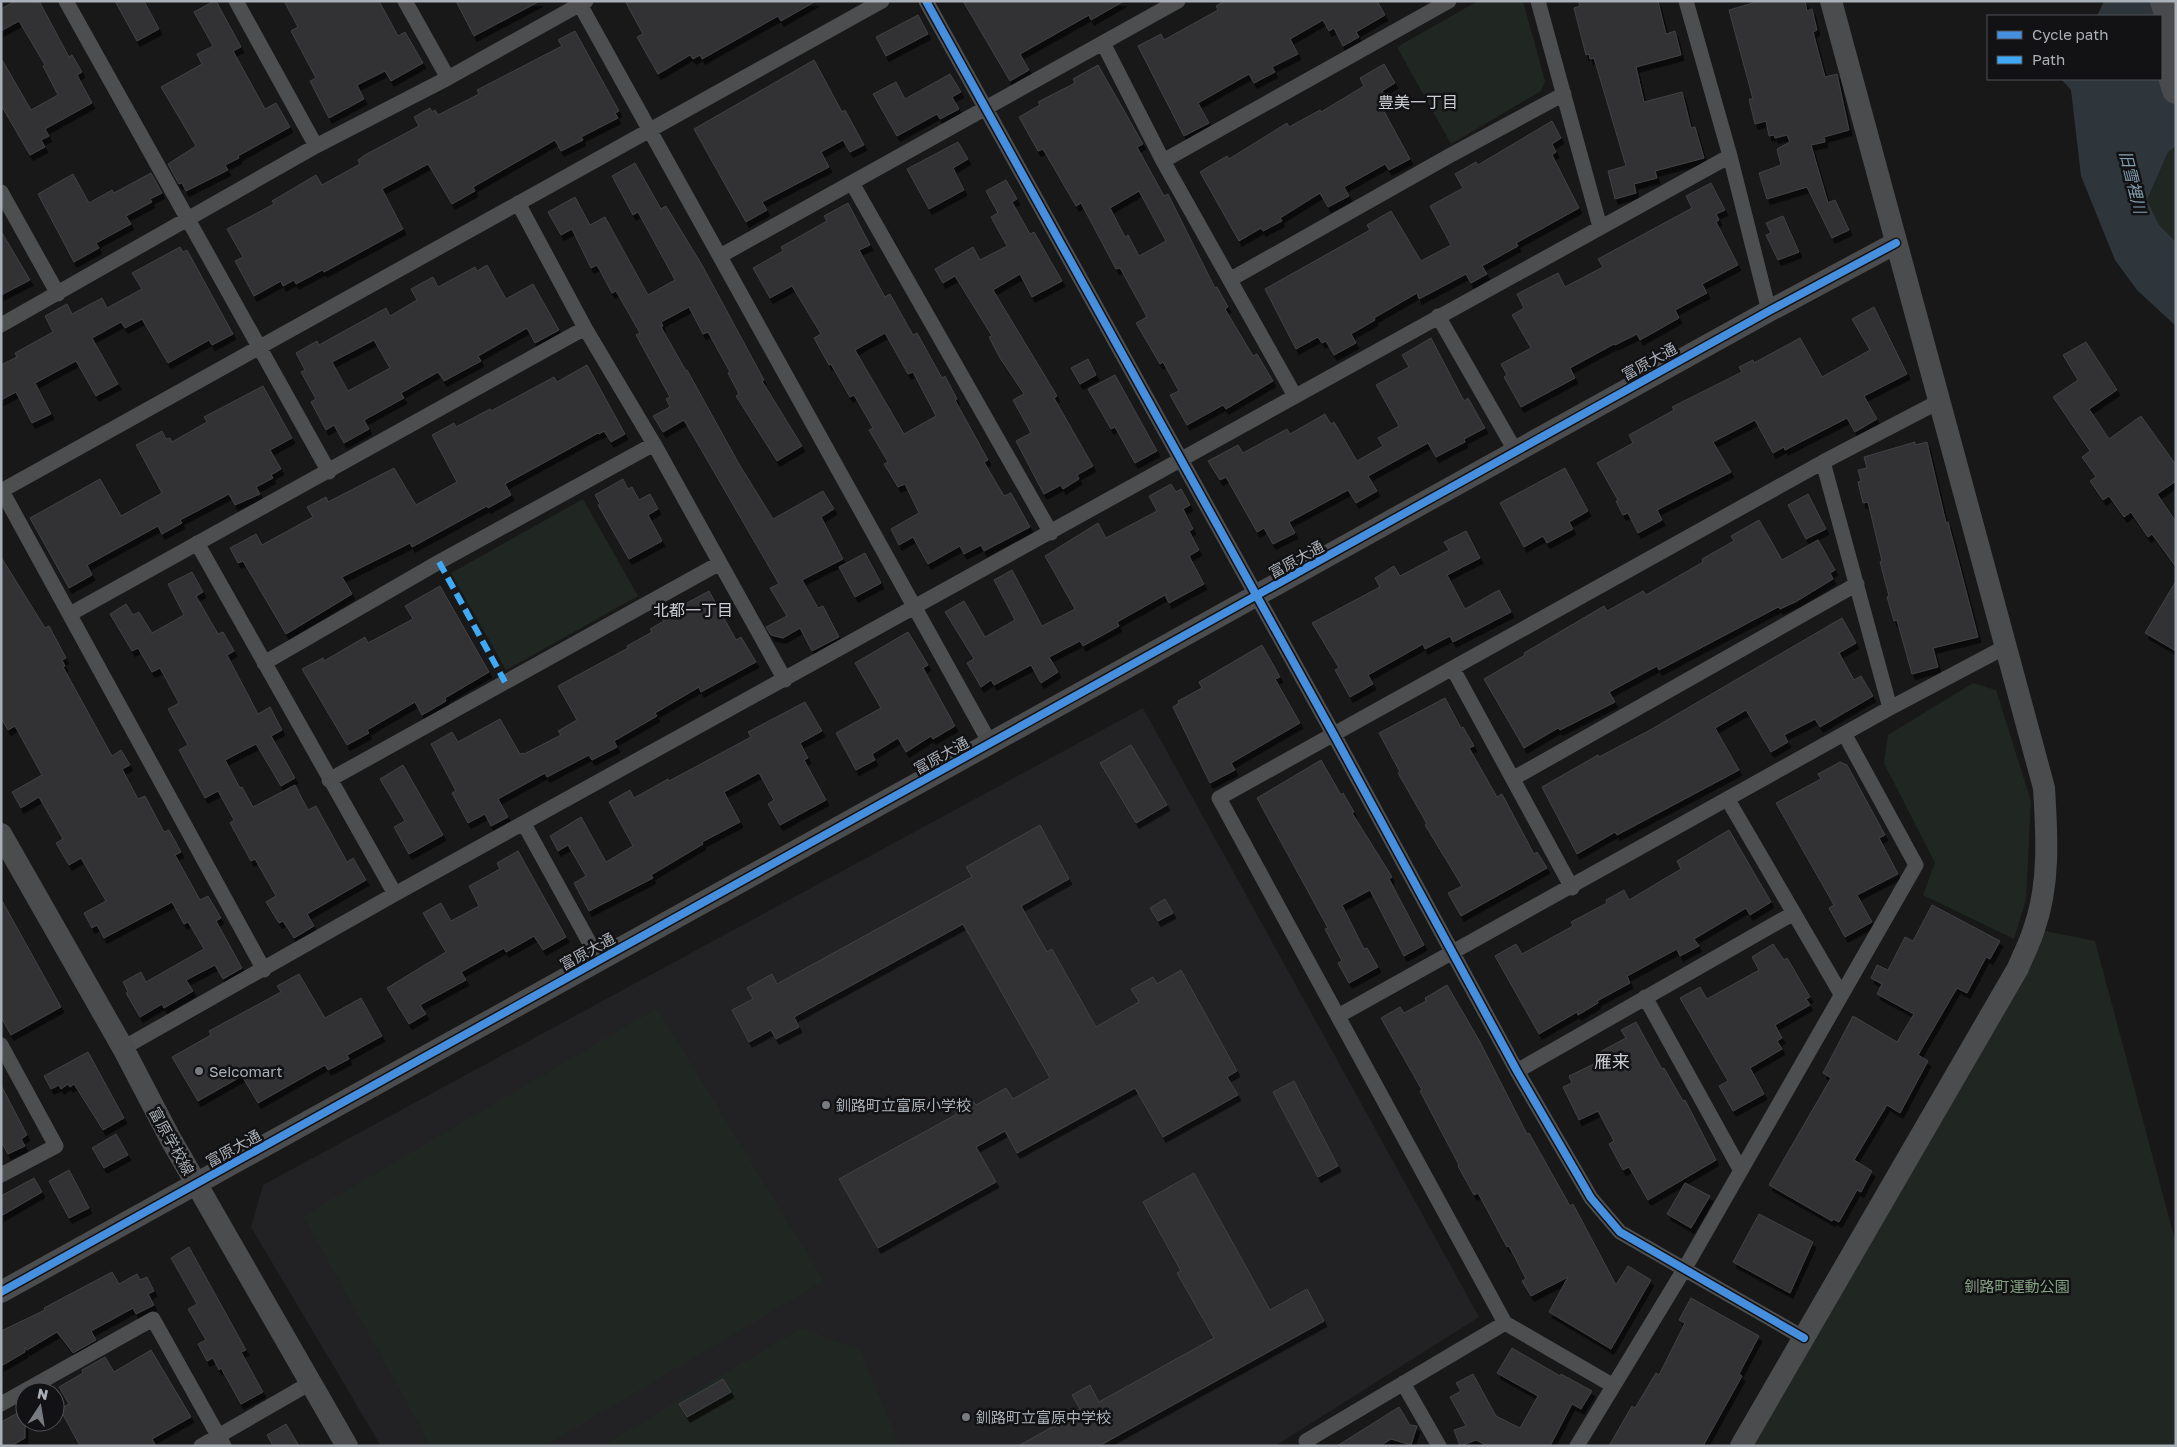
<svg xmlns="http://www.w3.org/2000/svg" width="2177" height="1447" viewBox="0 0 2177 1447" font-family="'Golos Text','Noto Sans JP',sans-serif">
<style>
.built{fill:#222224}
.green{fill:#202621}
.water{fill:#2e363b}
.building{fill:#323234;stroke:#404244;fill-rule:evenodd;filter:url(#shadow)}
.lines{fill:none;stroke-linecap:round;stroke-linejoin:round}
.street{stroke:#4c4e50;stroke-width:15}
.secondary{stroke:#4b4c4e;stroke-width:22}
.highway{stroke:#494a4d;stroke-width:28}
.quiet{stroke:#3fa9f5;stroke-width:6;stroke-dasharray:12 6;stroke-linecap:butt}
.cycleway-casing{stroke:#121214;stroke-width:11}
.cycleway{stroke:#468fdf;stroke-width:8}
.poi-dot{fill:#777b80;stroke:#121214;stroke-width:2}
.labels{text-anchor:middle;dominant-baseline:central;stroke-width:5;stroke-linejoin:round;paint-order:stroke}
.street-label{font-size:15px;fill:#aab0b8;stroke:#121214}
.poi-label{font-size:15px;fill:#aab0b8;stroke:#121214;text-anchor:start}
.park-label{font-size:15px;fill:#84a182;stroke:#121214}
.neighbourhood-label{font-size:16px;fill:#cbced4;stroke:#121214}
.water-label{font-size:16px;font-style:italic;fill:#84a0b0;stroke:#121214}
.quarter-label{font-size:18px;fill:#cbced4;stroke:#121214}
</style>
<defs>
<filter id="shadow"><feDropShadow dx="3" dy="5.5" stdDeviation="0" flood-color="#0009"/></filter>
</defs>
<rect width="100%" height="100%" fill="#181818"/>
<path class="built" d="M1143,708L1479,1317L1275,1446H381L251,1227L263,1185Z"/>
<path class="green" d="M1478,1H1523L1545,81L1541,91L1451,144L1397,47Z
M2176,146V242L2159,225L2147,200L2168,152Z
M583,499L638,596L506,670L451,573Z
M1973,683L1996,690L2031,801L2026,899L2014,939L1923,895L1935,863L1884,763L1888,735Z
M2035,929L2095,941L2176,1244V1446H1741Z
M657,1008L824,1281L545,1446H431L303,1216Z
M801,1328L860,1350L900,1446H602Z"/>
<path class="water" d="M2104,1H2176V146L2168,152L2147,200L2159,225L2176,242V326L2137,290L2115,260L2081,176L2071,90L2061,79H2161V16H2097Z"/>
<path class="building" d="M15,1H39L69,57L72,55L82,72L77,75L92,103L45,129L49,136L41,140L45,147L30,155L1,105V58L31,110L58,95L43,66L45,65L19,21L1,31V9Z
M115,1H144L159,29L137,41Z
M214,1H216L241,47L233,51L265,109L276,103L290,127L238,156L239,158L225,165L228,170L186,191L182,183L179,184L168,164L196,146L161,87L202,64L197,54L213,46L194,12Z
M284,1H379L398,36L405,32L423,63L391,81L385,71L357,85L364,99L329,118L310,81L316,78L291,31L298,27Z
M456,1H540L474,36Z
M625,1H816L781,21L778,16L702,59L700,55L693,59L690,55L658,74L637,37L643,34Z
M963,1H1124L1091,20L1089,15L1020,54L1029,70L1010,81Z
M1225,1H1377L1385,15L1356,32L1359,37L1343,46L1334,28L1329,31L1323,20L1290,39L1298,54L1272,67L1275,72L1254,83L1249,74L1198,103L1209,123L1184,136L1138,46L1161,34L1164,40L1218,10L1216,6Z
M1578,1H1658L1666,34L1675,31L1681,55L1636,67L1644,102L1682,92L1691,128L1695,127L1704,158L1655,171L1657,178L1634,184L1636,193L1615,199L1608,171L1626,166L1594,58L1590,59L1589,54L1586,55L1574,8L1580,6Z
M1760,1H1805L1807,11L1812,9L1817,30L1813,32L1825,77L1837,74L1849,130L1824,137L1825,142L1811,145L1828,203L1835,200L1849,230L1832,238L1807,187L1767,199L1759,173L1781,165L1777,149L1790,142L1787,135L1775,138L1774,135L1769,136L1766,121L1755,124L1749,99H1753L1729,10Z
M918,15L928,34L886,56L876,37Z
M575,31L619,111L615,113L618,118L581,137L583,140L561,151L555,140L473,187L475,191L452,204L428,164L382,189L403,229L324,272L322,270L296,284L294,280L283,286L281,281L254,296L235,261L243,257L227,229L274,204L272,201L316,175L322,185L360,164L358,160L365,155L419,126L414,117L430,108L432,112L435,110L438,115L479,94L477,90L562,46L558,40Z
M814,60L842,112L845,110L864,145L850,152L843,140L821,152L829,167L762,202L767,210L746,222L694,129Z
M1384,64L1395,83L1382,91L1388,100L1380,104L1410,159L1389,170L1385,164L1344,187L1349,196L1328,207L1320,193L1280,218L1282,221L1263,231L1261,228L1239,241L1200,172L1227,156L1229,159L1287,123L1289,127L1320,110L1321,112L1364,86L1360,78Z
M1098,65L1143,144L1137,147L1164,196L1168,194L1215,288L1217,287L1228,307L1225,309L1253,356L1257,354L1273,381L1226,409L1223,405L1187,425L1170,395L1179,391L1163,362L1160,364L1136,323L1147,317L1120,268L1116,269L1081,203L1076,206L1043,149L1038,151L1019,117L1040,105L1038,102L1075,83L1073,79ZM1139,191L1166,241L1139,256L1128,235L1125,237L1110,208Z
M950,74L961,92L952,97L959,109L940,119L937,114L897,136L873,94L896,82L905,99Z
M1552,121L1561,138L1552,144L1556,152L1552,155L1579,208L1516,243L1518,246L1482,266L1487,274L1471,283L1466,274L1419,299L1417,293L1374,318L1375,320L1351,334L1356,343L1334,355L1326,341L1322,343L1318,337L1296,349L1265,289L1370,230L1367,225L1391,211L1421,261L1451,245L1430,206L1463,188L1455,174L1476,162L1478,165Z
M958,142L968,159L953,168L964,190L929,209L907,169Z
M635,163L661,209L666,206L702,265L764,380L762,381L802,446L777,461L736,396L739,394L728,373L730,372L708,332L703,334L689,307L661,322L663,326L661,327L686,371L687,370L739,464L773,519L823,491L834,509L821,517L843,559L802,580L818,608L823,606L839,637L812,651L800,628L783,638L771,635L766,627L787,616L770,588L779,584L684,420L663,432L653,416L670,407L666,399L670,397L636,335L640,333L616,291L612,293L597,265L591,268L572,229L561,235L548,212L575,197L590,225L605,217L648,295L675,280L638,212L633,215L612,176Z
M151,173L162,193L150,199L152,202L126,216L131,224L96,243L99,248L74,262L38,194L73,174L89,203L112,190L114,193Z
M1006,180L1017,199L1012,202L1030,234L1034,232L1062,281L1032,297L1020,274L993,290L1057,396L1054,398L1093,466L1077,475L1079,479L1063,489L1061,485L1044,494L1016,441L1031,433L1013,400L1024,394L1000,358L989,337L992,336L955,276L943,283L935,269L973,247L980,260L1007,246L991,217L998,213L986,191Z
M1711,183L1725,210L1716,214L1719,220L1716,222L1738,265L1702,284L1707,293L1675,310L1679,318L1640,340L1637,334L1615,345L1614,344L1570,368L1575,378L1521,407L1504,377L1507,375L1501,364L1531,348L1512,315L1524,308L1517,294L1558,273L1565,287L1603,267L1598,259L1692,208L1686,196Z
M848,203L870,245L859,250L885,297L890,294L913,335L917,333L942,378L945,376L957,399L955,400L988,460L984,462L1004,496L1011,493L1030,527L984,551L981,545L964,554L960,546L928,564L913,537L899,545L891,529L919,513L905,484L898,487L884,464L888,462L869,430L873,428L854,395L850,397L831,364L829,365L814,338L821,334L792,286L770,298L753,268L783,251L781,247L827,221L824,216ZM885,333L908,374L913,372L936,416L904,434L855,350Z
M1783,216L1799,252L1778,260L1766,235L1771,233L1766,223Z
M1,231L30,280L1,295Z
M180,247L183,252L187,250L233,334L212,345L209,340L168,363L142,319L125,328L121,322L92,338L118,384L96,396L76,361L35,383L51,414L32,423L16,392L1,400V365L17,357L15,353L53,332L45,316L67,304L72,314L102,298L107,308L142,289L132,273Z
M487,265L506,299L533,284L559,330L535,343L527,328L478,356L481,361L444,381L438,372L401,393L404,398L364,420L369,429L344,443L334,425L326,430L311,402L316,399L301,372L305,370L296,353L317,341L319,345L386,308L390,316L417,300L411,289L433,277L438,287L475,267L477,271ZM374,340L390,368L348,391L332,362Z
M1874,307L1907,374L1864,396L1877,419L1855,432L1847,418L1785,450L1784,447L1773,453L1755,420L1713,442L1731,472L1657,510L1662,520L1638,533L1628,513L1623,515L1616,501L1618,500L1597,463L1633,443L1629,435L1674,410L1672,407L1742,372L1739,367L1753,360L1754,363L1800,338L1822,377L1870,350L1852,319Z
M1431,338L1464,401L1468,398L1485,428L1464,439L1465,442L1436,457L1428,443L1368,476L1377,491L1356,503L1348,490L1289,522L1295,533L1273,544L1264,528L1257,532L1226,477L1220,480L1208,461L1238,445L1243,453L1287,429L1290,434L1325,414L1331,424L1334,422L1357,461L1383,446L1378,438L1399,426L1376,385L1409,367L1402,355Z
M2086,342L2117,390L2089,409L2109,439L2141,416L2176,465V481L2157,494L2176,522V567L2152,534L2148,537L2131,512L2124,517L2109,496L2103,500L2090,481L2096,477L2082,457L2090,451L2053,397L2078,380L2063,355Z
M1088,359L1096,375L1080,384L1071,368Z
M587,365L625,434L611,442L604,431L599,434L598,433L505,484L511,495L488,508L487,506L412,547L410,543L342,577L352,594L286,634L243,561L238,563L230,548L256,534L262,545L313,517L307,507L326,497L328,502L394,468L416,505L457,482L432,435L454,423L456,427L490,409L491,411L554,377L557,382Z
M1115,375L1157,451L1135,463L1115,427L1111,429L1088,389Z
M263,386L292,438L270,450L281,469L271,475L273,478L256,487L260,494L235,505L229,494L180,520L182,523L162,534L158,526L87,565L92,575L69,588L30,518L100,479L121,516L162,493L136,445L162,431L166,439L170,438L172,442L207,422L204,417Z
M1915,442V445L1927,442L1946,523L1948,522L1978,637L1933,648L1938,667L1912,674L1897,620L1894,621L1887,597L1889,596L1880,562L1882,561L1868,502L1863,503L1858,482L1861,481L1858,470L1867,468L1864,457Z
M1565,468L1588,511L1569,522L1573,529L1547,543L1543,536L1524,547L1500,503Z
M623,479L628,489L632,487L639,500L650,494L658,509L648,515L662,541L629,559L598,505L600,504L595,495Z
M1171,484L1176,492L1181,489L1190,505L1183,509L1193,529L1189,531L1199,550L1189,556L1204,584L1169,603L1165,595L1117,622L1119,626L1083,646L1080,641L1049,657L1058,672L1041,683L1031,665L994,685L991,680L981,687L967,663L974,659L945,612L964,601L985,637L1015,620L994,580L1012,570L1042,626L1075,609L1045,556L1098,523L1106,538L1157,511L1149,496Z
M1808,494L1826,529L1806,539L1788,505Z
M1759,520L1782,560L1818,540L1835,570L1830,573L1833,579L1797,601L1780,609L1778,607L1659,670L1657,666L1609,692L1615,702L1560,730L1558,728L1524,748L1484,679L1525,655L1524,653L1604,606L1607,611L1643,591L1646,595L1703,562L1702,559L1734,541L1731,536Z
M1466,531L1480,558L1447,575L1465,609L1499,590L1511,612L1453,642L1450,636L1425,649L1423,644L1368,675L1373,684L1350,697L1335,670L1339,668L1312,623L1380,587L1375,578L1394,566L1400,576L1449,550L1444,542Z
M865,553L881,583L855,597L839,567Z
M1,557L45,628L49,626L66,658L62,660L65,666L63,667L112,756L121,750L130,765L122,769L138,799L145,796L164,832L169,830L181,852L175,855L200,900L208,896L221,918L216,921L242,968L223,979L215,965L186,980L193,991L164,1008L162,1004L140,1017L126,993L128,992L123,982L141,972L146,982L204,949L188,922L184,924L172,902L104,938L97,925L92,928L84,913L106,901L81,858L69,865L56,843L63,839L39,797L21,808L12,792L42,775L15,726L8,730L1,718Z
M192,572L203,592L196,596L218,634L223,632L234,651L227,655L258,714L270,707L282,730L271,736L295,778L281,786L256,744L225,760L240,788L242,787L253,807L295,785L308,810L316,806L347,862L353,858L366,880L307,914L314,926L294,938L283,921L279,923L266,902L276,896L255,859L251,861L230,823L234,820L218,791L205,798L179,750L188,745L168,709L179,703L160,668L152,672L138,648L132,651L110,614L126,604L133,615L139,612L152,633L184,615L168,584Z
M2176,581V651L2145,633Z
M440,586L489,672L445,698L446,701L422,715L415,702L367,730L369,733L347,745L302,669L323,658L324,661L365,637L368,643L413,619L405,606Z
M709,591L736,640L741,637L756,662L701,692L699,687L655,713L657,716L614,741L617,747L592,760L589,755L547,777L545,773L498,799L508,817L491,826L485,814L468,823L452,793L456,791L431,744L452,732L458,742L500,719L520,754L523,753L524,754L561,735L558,731L577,720L558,686L628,648L627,646L652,632L650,629L664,621L661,617Z
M1842,618L1856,643L1839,653L1854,680L1861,676L1873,696L1820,727L1815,719L1784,735L1788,742L1771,752L1746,710L1715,728L1739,770L1617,835L1615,832L1577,854L1542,787L1598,755L1599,757L1650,730Z
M908,632L928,665L923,668L955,726L933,739L931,736L906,752L898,738L872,754L875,760L856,770L836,733L881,708L855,663Z
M1262,645L1280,677L1275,679L1300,723L1231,763L1235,770L1210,783L1173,707L1179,703L1178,701L1202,688L1199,682Z
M1445,698L1461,728L1463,727L1474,746L1469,748L1497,797L1502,794L1534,854L1537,852L1547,868L1461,916L1448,893L1462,886L1425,825L1427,824L1398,773L1400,772L1379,733Z
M805,702L822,731L800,743L808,758L804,760L826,800L780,825L768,804L774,800L759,773L724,792L740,822L702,842L703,844L651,875L653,878L589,911L574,883L586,876L568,845L558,851L550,836L581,817L606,862L633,846L609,802L630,790L634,798L668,779L669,781L751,737L748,732Z
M1131,745L1167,805L1136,823L1100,763Z
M1321,760L1341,795L1343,793L1354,812L1352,813L1392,877L1389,879L1424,945L1404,956L1370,890L1342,905L1364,949L1367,948L1378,967L1349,983L1338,963L1342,961L1325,929L1328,928L1257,798Z
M1840,762L1847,765L1885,835L1879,838L1898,874L1857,895L1872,922L1845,937L1829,908L1834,905L1776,803L1821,779L1818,774Z
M403,765L443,835L409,854L394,827L405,821L380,779Z
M1040,825L1069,879L1021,906L1047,952L1052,949L1096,1027L1139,1002L1131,989L1153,977L1157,984L1181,970L1237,1071L1227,1077L1238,1095L1163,1137L1135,1088L1017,1153L1005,1131L976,1147L996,1182L878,1248L839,1179L957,1114L954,1110L972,1100L976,1105L1006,1088L1013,1099L1050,1078L963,924L794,1017L799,1027L776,1039L771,1030L749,1042L732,1010L753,999L747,988L772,974L777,984L972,877L966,867Z
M1729,830L1771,902L1750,915L1746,908L1694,939L1699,946L1680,956L1677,949L1627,976L1630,983L1597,1001L1598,1003L1578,1015L1577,1012L1539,1034L1495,956L1516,944L1522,954L1573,926L1571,922L1607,903L1606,900L1624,890L1629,900L1681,869L1677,861Z
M518,851L566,937L543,950L534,936L506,952L504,948L461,972L466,980L420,1005L426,1014L409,1024L387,988L446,952L423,913L441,903L451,921L479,906L469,886L500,869L497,863Z
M1,899L61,1007L11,1035L1,1017Z
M1165,899L1173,913L1158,921L1150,908Z
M1932,905L2000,941L1990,959L1986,957L1967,993L1957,988L1918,1055L1928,1061L1900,1113L1887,1105L1854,1160L1872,1171L1861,1192L1857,1190L1839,1222L1833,1219L1832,1221L1769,1185L1831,1078L1823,1073L1853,1016L1897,1042L1914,1014L1877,994L1882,984L1871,978L1877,965L1888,970L1905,937L1913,941Z
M1773,944L1784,960L1787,958L1810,997L1806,999L1810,1005L1775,1025L1782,1038L1777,1041L1782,1049L1750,1068L1764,1094L1733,1111L1719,1086L1728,1081L1680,998L1700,987L1707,999L1759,970L1752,957Z
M299,974L325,1018L361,998L382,1036L347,1055L349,1059L328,1070L325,1065L258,1103L242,1076L198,1101L172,1057L211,1035L209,1031L281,992L277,986Z
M1447,985L1480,1042L1527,1134L1529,1133L1570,1206L1573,1204L1616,1285L1628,1266L1651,1280L1611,1349L1549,1312L1568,1277L1531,1296L1522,1281L1526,1279L1509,1246L1507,1247L1478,1193L1474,1195L1458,1166L1459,1165L1420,1091L1422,1090L1381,1018L1400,1007L1404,1013L1426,1001L1425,998Z
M1636,1022L1662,1069L1664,1068L1683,1101L1685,1100L1716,1160L1648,1200L1629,1167L1623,1170L1609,1144L1614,1141L1598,1111L1579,1120L1563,1087L1572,1083L1569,1076L1600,1061L1596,1054L1626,1038L1621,1030Z
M88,1052L124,1118L103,1130L74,1084L70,1087L68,1084L61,1089L59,1085L51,1089L44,1076Z
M1294,1081L1338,1166L1318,1177L1273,1092Z
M1,1085L27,1135L21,1139L25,1146L8,1154L1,1141Z
M116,1134L128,1155L104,1168L92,1148Z
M69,1170L89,1208L69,1218L49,1181Z
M1194,1173L1270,1310L1307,1289L1324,1321L1099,1446H1018L1081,1411L1072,1395L1090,1385L1099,1402L1214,1338L1177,1273L1181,1271L1143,1202Z
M34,1178L42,1192L1,1216V1196Z
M1685,1183L1710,1196L1691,1228L1667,1214Z
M1759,1214L1813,1242L1790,1293L1733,1262Z
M189,1247L246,1350L241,1352L263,1392L241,1404L221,1368L219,1370L213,1358L207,1361L198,1344L206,1340L188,1309L197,1304L171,1258Z
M112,1272L119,1284L137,1274L140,1280L147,1277L154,1291L148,1294L154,1305L136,1314L133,1308L91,1331L96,1340L73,1353L57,1332L27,1350L25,1347V1352L1,1366V1331L45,1310L44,1308Z
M1691,1298L1759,1336L1739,1374L1742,1376L1703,1446H1609L1632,1406L1635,1408L1656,1373L1659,1375L1685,1323L1679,1320Z
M1512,1348L1560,1376L1561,1374L1592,1391L1581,1409L1572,1404L1550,1446H1488L1476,1440L1460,1446L1454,1430L1466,1426L1450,1397L1461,1391L1456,1383L1473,1374L1496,1416L1520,1428L1538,1396L1497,1373Z
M151,1350L191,1417L152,1439L156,1446H80L60,1409L69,1404L59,1387L83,1373L82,1370L105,1357L114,1372Z
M723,1379L731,1392L687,1417L679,1404Z
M1399,1407L1410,1425L1417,1426L1411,1445L1391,1439L1380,1446H1337Z
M25,1409V1438L11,1446H1V1422Z
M286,1424L299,1446H273L267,1435Z"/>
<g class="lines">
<path class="street" d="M66,1L329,472
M236,1L316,146
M405,1L448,78
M578,1L990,743
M926,1L1334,735L1517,1071L1591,1198L1620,1232L1804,1338
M1538,1L1600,227
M1686,1L1730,156L1769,311
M1103,43L1163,161L1295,396
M1163,161L1449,1
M852,183L1051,533
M1,192L58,294
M518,203L585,328L654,444L785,680
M720,256L1178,1
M1231,279L1449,156L1564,94
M1438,316L1516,452
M1,325L316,146L448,78L586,1
M1823,462L1890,708
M1,491L882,1
M2,491L264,970
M197,543L395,894
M70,614L585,328
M264,663L439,562L654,444
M1453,669L1572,888
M1514,778L1857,584
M329,780L720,563
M1728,800L1841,994
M524,824L599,960
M1645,997L1740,1169
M1338,1016L1890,708L2007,646
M1,1045L56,1146L1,1175
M123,1048L395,894L1730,156
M1517,1071L1794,913
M1403,1383L1439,1446
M1612,1385L1505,1323L1219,798L1823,462L1940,401
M1,1404L153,1319L224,1446
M201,1446L312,1382
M1309,1446L1306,1441L1505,1323
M1577,1446L1685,1268L1916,865L1845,735"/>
<path class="secondary" d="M1,834L123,1048L170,1138L347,1446
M1,1292L1769,311L1896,243
M1741,1446L2018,968C2023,955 2030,943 2034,929C2050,884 2047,835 2044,788L1831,1"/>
<path class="highway" d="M2164,1L2176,40
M2161,40L2176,90"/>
<path class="quiet" d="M439,562L505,682"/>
<g class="cycleway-casing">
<path id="cycleway" d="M926,1L1334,735L1517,1071L1591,1198L1620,1232L1804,1338
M1,1292L1769,311L1896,243"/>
</g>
<use href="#cycleway" class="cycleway"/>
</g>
<g class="poi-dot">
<circle cx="199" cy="1071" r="5"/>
<circle cx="826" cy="1105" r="5"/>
<circle cx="966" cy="1417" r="5"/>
</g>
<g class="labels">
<g class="street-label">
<text transform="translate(1649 361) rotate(-29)">富原大通</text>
<text transform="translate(1296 559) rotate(-29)">富原大通</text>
<text transform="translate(941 755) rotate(-29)">富原大通</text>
<text transform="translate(587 951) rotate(-29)">富原大通</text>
<text transform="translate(172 1141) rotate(61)">富原学校線</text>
<text transform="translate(233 1148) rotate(-29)">富原大通</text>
</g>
<g class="poi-label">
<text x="209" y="1071">Seicomart</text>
<text x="836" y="1105">釧路町立富原小学校</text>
<text x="976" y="1417">釧路町立富原中学校</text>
</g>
<g class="park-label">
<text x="2017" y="1286">釧路町運動公園</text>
</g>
<g class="neighbourhood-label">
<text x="1418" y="102">豊美一丁目</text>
<text x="693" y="610">北都一丁目</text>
</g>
<g class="water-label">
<text transform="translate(2133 182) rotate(76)">旧雪裡川</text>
</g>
<g class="quarter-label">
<text x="1612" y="1061">雁来</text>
</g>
</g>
<rect width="2177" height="1447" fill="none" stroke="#aab0b8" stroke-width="5"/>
<rect x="1987" y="15" width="175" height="65" fill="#121214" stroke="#4f5156"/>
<rect x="1997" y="31" width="25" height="8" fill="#468fdf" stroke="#4f5156"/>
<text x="2032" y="40" font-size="15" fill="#aab0b8">Cycle path</text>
<rect x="1997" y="56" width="25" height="8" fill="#3fa9f5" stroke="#4f5156"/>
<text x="2032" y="65" font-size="15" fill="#aab0b8">Path</text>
<g transform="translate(40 1407) rotate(12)"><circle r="24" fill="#121214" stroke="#4f5156"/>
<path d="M0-4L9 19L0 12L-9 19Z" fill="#777b80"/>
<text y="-8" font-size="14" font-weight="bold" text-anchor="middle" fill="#aab0b8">N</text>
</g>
</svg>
